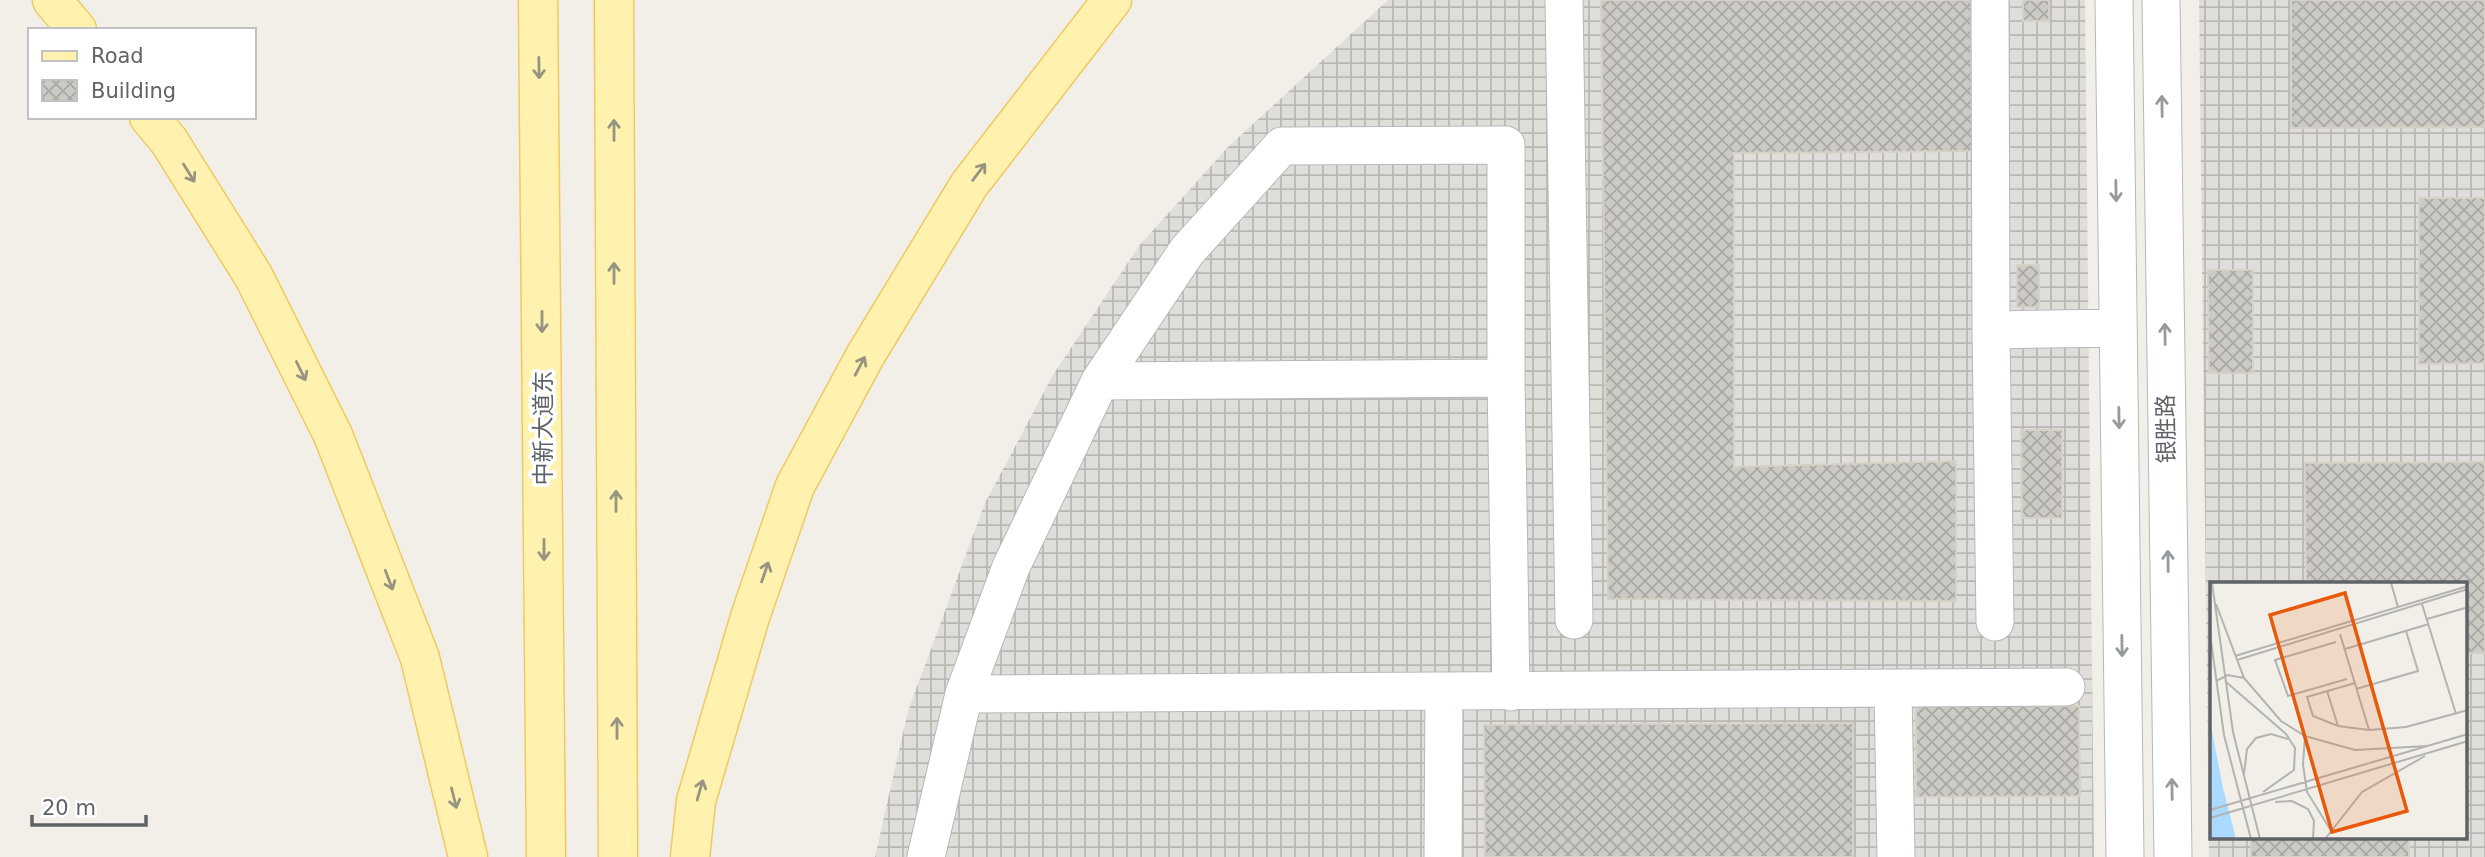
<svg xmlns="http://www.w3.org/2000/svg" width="2485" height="857" viewBox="0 0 2485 857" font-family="'DejaVu Sans','Noto Sans SC',sans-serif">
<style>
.industrial{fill:url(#industrial-grid);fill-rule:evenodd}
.building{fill:url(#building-cross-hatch);stroke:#d6d1c6;stroke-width:2}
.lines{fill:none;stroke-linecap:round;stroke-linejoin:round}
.minor-casing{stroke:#b5b8bc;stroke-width:39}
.major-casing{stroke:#f2c960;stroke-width:41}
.minor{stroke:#fff;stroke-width:37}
.major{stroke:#fff2af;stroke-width:38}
.oneway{stroke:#979581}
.oneway2{stroke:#979a9d}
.labels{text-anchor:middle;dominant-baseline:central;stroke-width:7;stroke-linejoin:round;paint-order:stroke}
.street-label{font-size:23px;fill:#5f6368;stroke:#fff}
.inset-road{fill:none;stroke:#b3b3b1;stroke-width:2}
.view{fill:#e8590c;fill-opacity:0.15;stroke:#e8590c;stroke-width:3.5}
.inset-edge{fill:none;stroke:#5f6368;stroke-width:3.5}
</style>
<defs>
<pattern id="industrial-grid" width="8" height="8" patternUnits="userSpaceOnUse" patternTransform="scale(1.75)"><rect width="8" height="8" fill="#e0deda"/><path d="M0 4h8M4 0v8" fill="none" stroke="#b9b8b5"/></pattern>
<pattern id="building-cross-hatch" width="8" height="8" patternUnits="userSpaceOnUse" patternTransform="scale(1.75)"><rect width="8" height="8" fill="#cccac5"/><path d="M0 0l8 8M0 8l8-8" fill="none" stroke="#a9a8a4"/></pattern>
</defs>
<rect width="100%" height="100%" fill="#f1efe8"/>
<path class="industrial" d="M1388,0H2085L2094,857H875L908,711L985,503L1053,375L1139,246L1228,147Z
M2199,0H2485V857H2209ZM2212,584H2466V838H2212Z"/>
<path class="building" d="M1601,0H1971L1972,151L1734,153V467L1956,461V601L1608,599Z
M2023,0H2049V21H2023Z
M2291,0H2485V127L2291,128Z
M2419,198H2485V363L2419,364Z
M2017,265H2039V307H2017Z
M2208,270H2253V373H2209Z
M2021,430H2062V518H2022Z
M2485,462V653H2466V584H2306L2305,463Z
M1916,706H2079L2080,796L1916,797Z
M1853,723V857H1485L1484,725Z
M2251,838H2409V857H2251Z"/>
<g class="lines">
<g class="minor-casing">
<path id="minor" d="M1564,0L1574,620
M1990,0L1991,330L1995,622
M2114,0L2125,857
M2161,0L2173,857
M1991,330L2117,328
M1100,381L1506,378
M1893,690L1896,857
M964,694L2066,687
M926,857L964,694L1011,567L1100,381L1187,251L1282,146L1506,145V378L1511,692
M1443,857L1444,692"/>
</g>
<g class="major-casing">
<path id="major" d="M52,0L77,30
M538,0L546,857
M614,0L618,857
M149,117L169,141L254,277L333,435L420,658L468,857
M690,857L696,801L750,617L795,486L865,356L969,185L1112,0"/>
</g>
<use href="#minor" class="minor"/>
<use href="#major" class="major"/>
</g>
<defs><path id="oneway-shaft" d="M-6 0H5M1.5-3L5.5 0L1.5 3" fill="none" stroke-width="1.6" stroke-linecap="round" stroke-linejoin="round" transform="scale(1.75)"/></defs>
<g class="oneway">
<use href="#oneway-shaft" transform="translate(539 68) rotate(89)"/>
<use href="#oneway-shaft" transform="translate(614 130) rotate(-90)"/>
<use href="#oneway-shaft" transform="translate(979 172) rotate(-53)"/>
<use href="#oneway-shaft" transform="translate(189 173) rotate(58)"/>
<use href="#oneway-shaft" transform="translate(614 273) rotate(-90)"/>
<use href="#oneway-shaft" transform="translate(542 322) rotate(90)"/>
<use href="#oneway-shaft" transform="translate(860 366) rotate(-62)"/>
<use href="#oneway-shaft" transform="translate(301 371) rotate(64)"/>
<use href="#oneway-shaft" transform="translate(616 501) rotate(-90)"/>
<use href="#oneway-shaft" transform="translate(544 550) rotate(90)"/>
<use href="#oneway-shaft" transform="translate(765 572) rotate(-71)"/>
<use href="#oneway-shaft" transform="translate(389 580) rotate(69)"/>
<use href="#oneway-shaft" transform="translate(617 728) rotate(-90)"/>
<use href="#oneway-shaft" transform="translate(700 790) rotate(-74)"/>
<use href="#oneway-shaft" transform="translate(454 798) rotate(76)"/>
</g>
<g class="oneway2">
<use href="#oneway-shaft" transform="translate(2162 106) rotate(-91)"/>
<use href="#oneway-shaft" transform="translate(2116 191) rotate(89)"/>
<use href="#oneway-shaft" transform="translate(2165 334) rotate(-91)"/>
<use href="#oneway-shaft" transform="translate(2119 418) rotate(89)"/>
<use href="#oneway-shaft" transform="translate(2168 561) rotate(-91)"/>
<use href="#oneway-shaft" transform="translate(2122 646) rotate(89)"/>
<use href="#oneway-shaft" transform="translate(2172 789) rotate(-91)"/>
</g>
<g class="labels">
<g class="street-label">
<text transform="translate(543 428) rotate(-90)">中新大道东</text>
<text transform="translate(2166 429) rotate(-91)">银胜路</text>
</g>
</g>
<g transform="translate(2210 582)">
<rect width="257" height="257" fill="#f1efe8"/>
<path d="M0,139L13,206L26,257H0Z" fill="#aadaff"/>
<path class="inset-road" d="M2,1L23,150L50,257M181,1L188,25M6,22L34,96L71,139L95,154L145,168L217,164M212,22L246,132M217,37L255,26M0,52L14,153L41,257M130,52L159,148M126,60L65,78L78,114L137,97M135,67L219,42M25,74L258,4M27,78L258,7M6,99L18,93L34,96M15,99L76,152L85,166L84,188L53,210M145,101L97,115L103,134L128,144L159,148L196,145L258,128M146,107L208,89L196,49M117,109L128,144M95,154L93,183L97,210L120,247M34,192L37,167L46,156L61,152L78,157M65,220L82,219L98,227L104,239L103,257M0,228L258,152M0,236L258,159M115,257L152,210L215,174"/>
<path class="view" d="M135,11L197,229L122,250L60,33Z"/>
<rect width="257" height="257" class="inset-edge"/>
</g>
<rect x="28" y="28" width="228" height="91" fill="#ffffff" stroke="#bfc1c3" stroke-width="2"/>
<rect x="42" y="51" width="35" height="10" fill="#fff2af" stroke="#bfc1c3" stroke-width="2"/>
<text x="91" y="63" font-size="21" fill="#5f6368">Road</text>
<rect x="42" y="80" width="35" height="21" fill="url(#building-cross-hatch)" stroke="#bfc1c3" stroke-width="2"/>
<text x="91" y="98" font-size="21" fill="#5f6368">Building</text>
<path d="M32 815v10h114v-10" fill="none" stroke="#5f6368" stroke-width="3.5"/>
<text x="42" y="815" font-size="21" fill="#5f6368" stroke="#ffffff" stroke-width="5" paint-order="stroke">20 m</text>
</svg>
